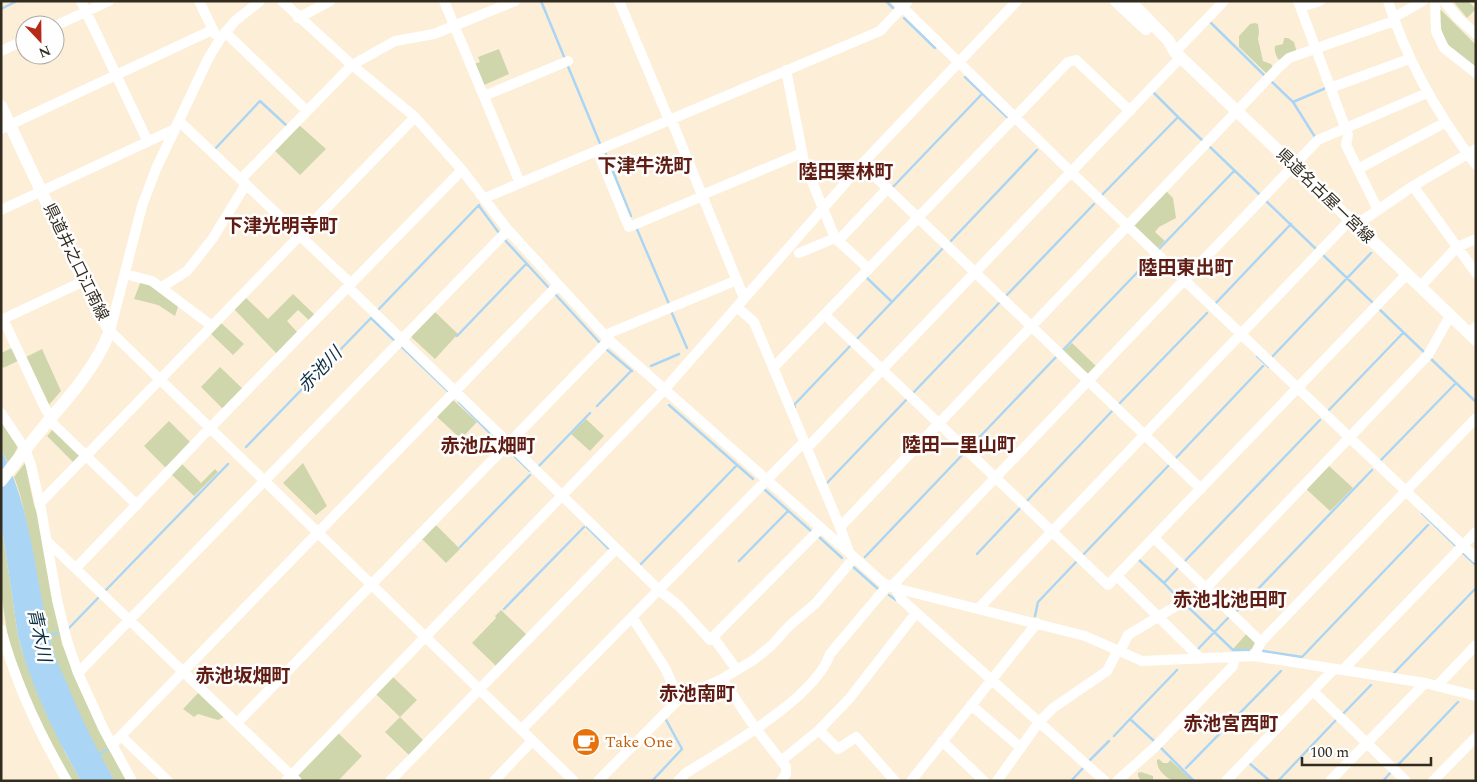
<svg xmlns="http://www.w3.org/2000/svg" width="1477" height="782" viewBox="0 0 1477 782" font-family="Spectral,'Noto Sans JP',serif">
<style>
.green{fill:#d0d6ac}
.water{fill:#abd5f4}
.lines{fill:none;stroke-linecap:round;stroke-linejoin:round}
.stream{stroke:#abd5f4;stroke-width:2.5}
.minor{stroke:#fff;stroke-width:10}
.major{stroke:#fff;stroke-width:12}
.labels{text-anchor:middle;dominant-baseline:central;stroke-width:5;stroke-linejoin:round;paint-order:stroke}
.street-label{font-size:16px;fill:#322c20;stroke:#fefefe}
.food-label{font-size:16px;fill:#c56008;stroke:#fefefe;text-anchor:start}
.water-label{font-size:18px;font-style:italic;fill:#0c2e44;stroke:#fefefe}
.quarter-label{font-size:19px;font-weight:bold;fill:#5f1c12;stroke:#fefefe}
</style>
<rect width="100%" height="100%" fill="#fdefd7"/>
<path class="green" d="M1453,1H1468L1476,9L1467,18Z
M1441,10L1476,45V69C1449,47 1443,47 1438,11Z
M1255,23L1258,24L1259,32L1258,39L1263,61L1271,64L1273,67L1268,74L1266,73L1239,47V36L1250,24Z
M1284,38H1288L1294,42L1297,53L1279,60C1276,57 1274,51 1275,46L1283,44Z
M499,49L509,74L482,86L474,64L480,62L478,57Z
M298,124L326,149L300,175L274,150Z
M1165,190L1173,198L1176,218L1159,227L1155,232L1165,241L1156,250L1133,229L1134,223Z
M141,281L152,283L179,304L175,316L158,305L134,299Z
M293,294L316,316L311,322L298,310L287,321L299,334L278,355L233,308L245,297L268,319Z
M434,311L458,334L435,359L410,336Z
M220,322L244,344L233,355L210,333Z
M1072,343L1097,367L1090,374H1085L1062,352Z
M14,347L20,360L3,368L1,364V353Z
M42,349L61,391L49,405L24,358Z
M220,367L244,390L224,410L201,387Z
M452,399L477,422L461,439L436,416Z
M586,419L604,436L590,451L571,434Z
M1,421L18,446L9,465L1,450Z
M169,421L192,444L168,470L144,446Z
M54,428L80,454L75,464L47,436Z
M25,463L34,505L39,519L62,644L82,693L106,744L128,781H115C90,740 61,683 49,636C40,602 35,566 28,532C25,514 21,494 14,477Z
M181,463L201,483L215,469L218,472L194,496L171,474Z
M303,463L327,506L316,515L283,483Z
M1328,465L1353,488L1330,511L1305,488Z
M1,521L18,636L22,651L65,753L81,781H69L43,732L13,654L8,639L1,591Z
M435,524L460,549L446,563L421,538Z
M501,610L527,635L496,666L472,643L496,618L495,616Z
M1248,632L1256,642L1253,649H1233Z
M393,677L417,700L400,717L424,741L410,756L385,732L400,717L376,694Z
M199,692L226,716L218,720L198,714L194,717L183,709Z
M338,733L362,756L338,781H300L298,774Z
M1159,759L1163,763H1168L1170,760L1193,781C1187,781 1180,782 1175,781C1166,779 1156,769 1157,760Z
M1141,772L1153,776V781H1141L1138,776V773Z"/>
<path class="water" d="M1,450C31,507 35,573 49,635C52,651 59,666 66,681C80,716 96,749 115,781H81C55,736 31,686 18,636L1,521Z"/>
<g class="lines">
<path class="stream" d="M541,1L565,59
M886,1L893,8
M1,9L17,1
M904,18L935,48
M1210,22L1265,76
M567,64L601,146
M965,77L1007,117
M1271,81L1293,102L1315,137
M1153,92L1178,117
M1293,102L1326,88
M1209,146L1260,195
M215,149L260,101L287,126
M606,154L631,216
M892,188L981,95
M1101,196L1178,117L1203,141
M1265,200L1316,249
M479,206L499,233
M636,227L669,304
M504,239L549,288
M949,243L1037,150
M1158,250L1234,171
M1322,254L1373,303
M866,277L892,302
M555,294L600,343
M1005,297L1094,204
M1215,304L1291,224
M1378,308L1425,353
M378,310L479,205
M671,311L687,348
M457,336L526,264
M856,340L944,247
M401,346L448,391
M606,349L632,371
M1062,351L1151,258
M1257,356L1269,367
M1271,358L1371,253
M1430,358L1476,402
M651,366L679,354
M913,393L1000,302
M459,402L502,445
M669,405L753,479
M1119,405V404L1207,313
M597,406L631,371
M795,407L794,405L852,344
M1327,412L1403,333
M246,447L371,318L395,341
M970,447L1057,356
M508,450L530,471
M1175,459L1263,366
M1379,462L1456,383
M538,467L590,413
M826,484L908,398
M764,489L811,531
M1025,503L1113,410
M1422,513L1455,545
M587,527L609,549
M818,536L842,558
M460,547L530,475
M1463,553L1476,565
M977,554L1021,507
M1083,555L1170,464
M865,557L965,452
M1138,559L1164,583
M739,561L788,511
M1184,562L1320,420
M640,565L737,465
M851,565L878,589
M1179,567L1164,583L1179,599
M105,591L228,464
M889,595L896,600
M1186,605L1233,650H1249
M504,609L584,527
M1236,612L1372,470
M1035,616L1038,602L1077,561L1076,559
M68,629L100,596
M47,636L57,633
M1198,649L1230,616
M1263,651L1302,657L1428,525
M1394,673L1476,588
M1342,715L1371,685
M1114,736L1130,719
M1154,741L1130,719L1177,670
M1160,747L1194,781
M97,755L107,750
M1089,761L1109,741
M1249,763L1270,781
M1397,766L1458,702
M1186,768L1281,671
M652,781L682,749L665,718
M1071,781L1084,767
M1278,781L1337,719
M1383,781L1391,772"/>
<path class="minor" d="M81,1L148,142
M199,1L215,34
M260,1L235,21L220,39L208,59L156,169L142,206L110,331L574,781
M282,1L352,65L415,117L462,170L508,230L609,340L882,582L891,587L1085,636L1142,661L1254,656L1425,683L1476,696
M444,1L520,183
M619,1L669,120
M896,1L1071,172L1476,558
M1298,1L1348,135L1346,145L1378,210
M1388,1C1407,62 1438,115 1476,165
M1435,1L1436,31L1444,48L1476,73
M1444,1L1458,18L1476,34
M1301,7L1320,1
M298,18L330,1
M1393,18L1423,1
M55,26L109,1
M225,32L307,111
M1,51L25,40
M1175,52L1224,1
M786,70L804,162L835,238L869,269
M1330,88L1409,59
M484,96L568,61
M671,119L744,298
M179,121L351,284
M1,129L212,30
M597,150L629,227L703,196
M862,164L1201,489
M1358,169L1446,122
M241,179L352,65L395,41L434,34L515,1
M1413,186L1476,273
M702,195L802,153
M485,198L880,31L908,1
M1,210L175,129
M1356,225L1413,186L1476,149
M838,241L887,189
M799,253L835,238
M125,274L152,281L212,326
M162,287L187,271L213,238L246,184
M348,287L659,590L679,606L710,640L713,637L737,670
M1420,287L1457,247L1476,239
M737,307L754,322L840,527L849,552
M825,315L1108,585L1407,274
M3,319L46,410L52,417
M1,320L84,281
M1468,333L1476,327
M605,335L737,280
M773,368L1068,62L1076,60L1130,111
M1,413L25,449L31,465L41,509L57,600L67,641L78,673L103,728L132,781
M49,420L137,505
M807,448L1181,57
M40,503L415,117
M840,527L1278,68L1289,58L1394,21
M1154,538L1261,642L1254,656
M48,542L297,781
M76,568L210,428L462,170
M1117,576L1201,659
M891,587L1318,140L1427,93
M895,588L901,599L1105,781
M979,608L1350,220
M632,617L665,668L679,699
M1,629C15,682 39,733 67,781
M713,637L821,528
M1261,642L1476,418
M1120,651L1128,635L1206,588L1428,355L1450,316
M1343,670L1476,532
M78,673L508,230
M1437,686L1476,645
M1313,691L1406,781
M971,705L1021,748
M237,723L609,340
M521,730L804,442
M819,730L838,749L856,737L895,781
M121,736L168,781
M942,741L984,781
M112,745L558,285
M781,761L819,730L849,699L916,613
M286,781L664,390L862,164L1017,1
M390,781L616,549
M494,781L532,741
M598,781L679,699L722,679
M678,781L686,773C725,748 815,699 830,654L888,585
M781,781L786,774V767L756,729L722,679L755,659L772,645L789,626L816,603L854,558
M911,781L1037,623
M997,781L1039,722L1053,708L1107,671L1118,650
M1117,781L1154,748L1233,666L1235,657
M1226,781L1334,669
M1330,781L1425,683
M1433,781L1476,737"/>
<path class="major" d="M1116,1L1146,29
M1130,1L1168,40L1175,52L1476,340
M1,106L97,309L110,331C97,364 73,393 49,420C33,440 17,460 1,481"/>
</g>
<defs>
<g id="cafe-disc" transform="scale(1.4375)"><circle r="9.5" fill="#e8710a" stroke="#fefefe"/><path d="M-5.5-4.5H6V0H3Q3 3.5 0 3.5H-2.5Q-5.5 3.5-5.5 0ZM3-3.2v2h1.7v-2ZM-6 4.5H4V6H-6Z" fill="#fff"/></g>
</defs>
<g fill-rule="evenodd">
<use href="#cafe-disc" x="586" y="742"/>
</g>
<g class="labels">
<g class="street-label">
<text transform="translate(1325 196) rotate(44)">県道名古屋一宮線</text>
<text transform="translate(76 262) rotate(64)">県道井之口江南線</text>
</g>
<g class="food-label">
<text x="605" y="742">Take One</text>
</g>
<g class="water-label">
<text transform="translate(320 370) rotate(-46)">赤池川</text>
<text transform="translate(39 635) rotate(78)">青木川</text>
</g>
<g class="quarter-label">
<text x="645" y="166">下津牛洗町</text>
<text x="846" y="172">陸田栗林町</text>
<text x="281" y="226">下津光明寺町</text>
<text x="1186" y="268">陸田東出町</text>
<text x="959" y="445">陸田一里山町</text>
<text x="488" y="446">赤池広畑町</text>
<text x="1230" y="600">赤池北池田町</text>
<text x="243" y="676">赤池坂畑町</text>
<text x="697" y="694">赤池南町</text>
<text x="1231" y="724">赤池宮西町</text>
</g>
</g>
<rect width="1477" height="782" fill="none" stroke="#322c20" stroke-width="5"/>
<g transform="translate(40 40) rotate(158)"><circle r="24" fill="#fefefe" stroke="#acaaa5"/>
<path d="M0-4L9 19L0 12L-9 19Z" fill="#b62916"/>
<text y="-8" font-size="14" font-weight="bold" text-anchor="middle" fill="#322c20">N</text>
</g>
<path d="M1302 757v8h129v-8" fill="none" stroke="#322c20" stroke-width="2.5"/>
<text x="1310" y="757" font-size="15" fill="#322c20" stroke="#fefefe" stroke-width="4" paint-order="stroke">100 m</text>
</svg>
